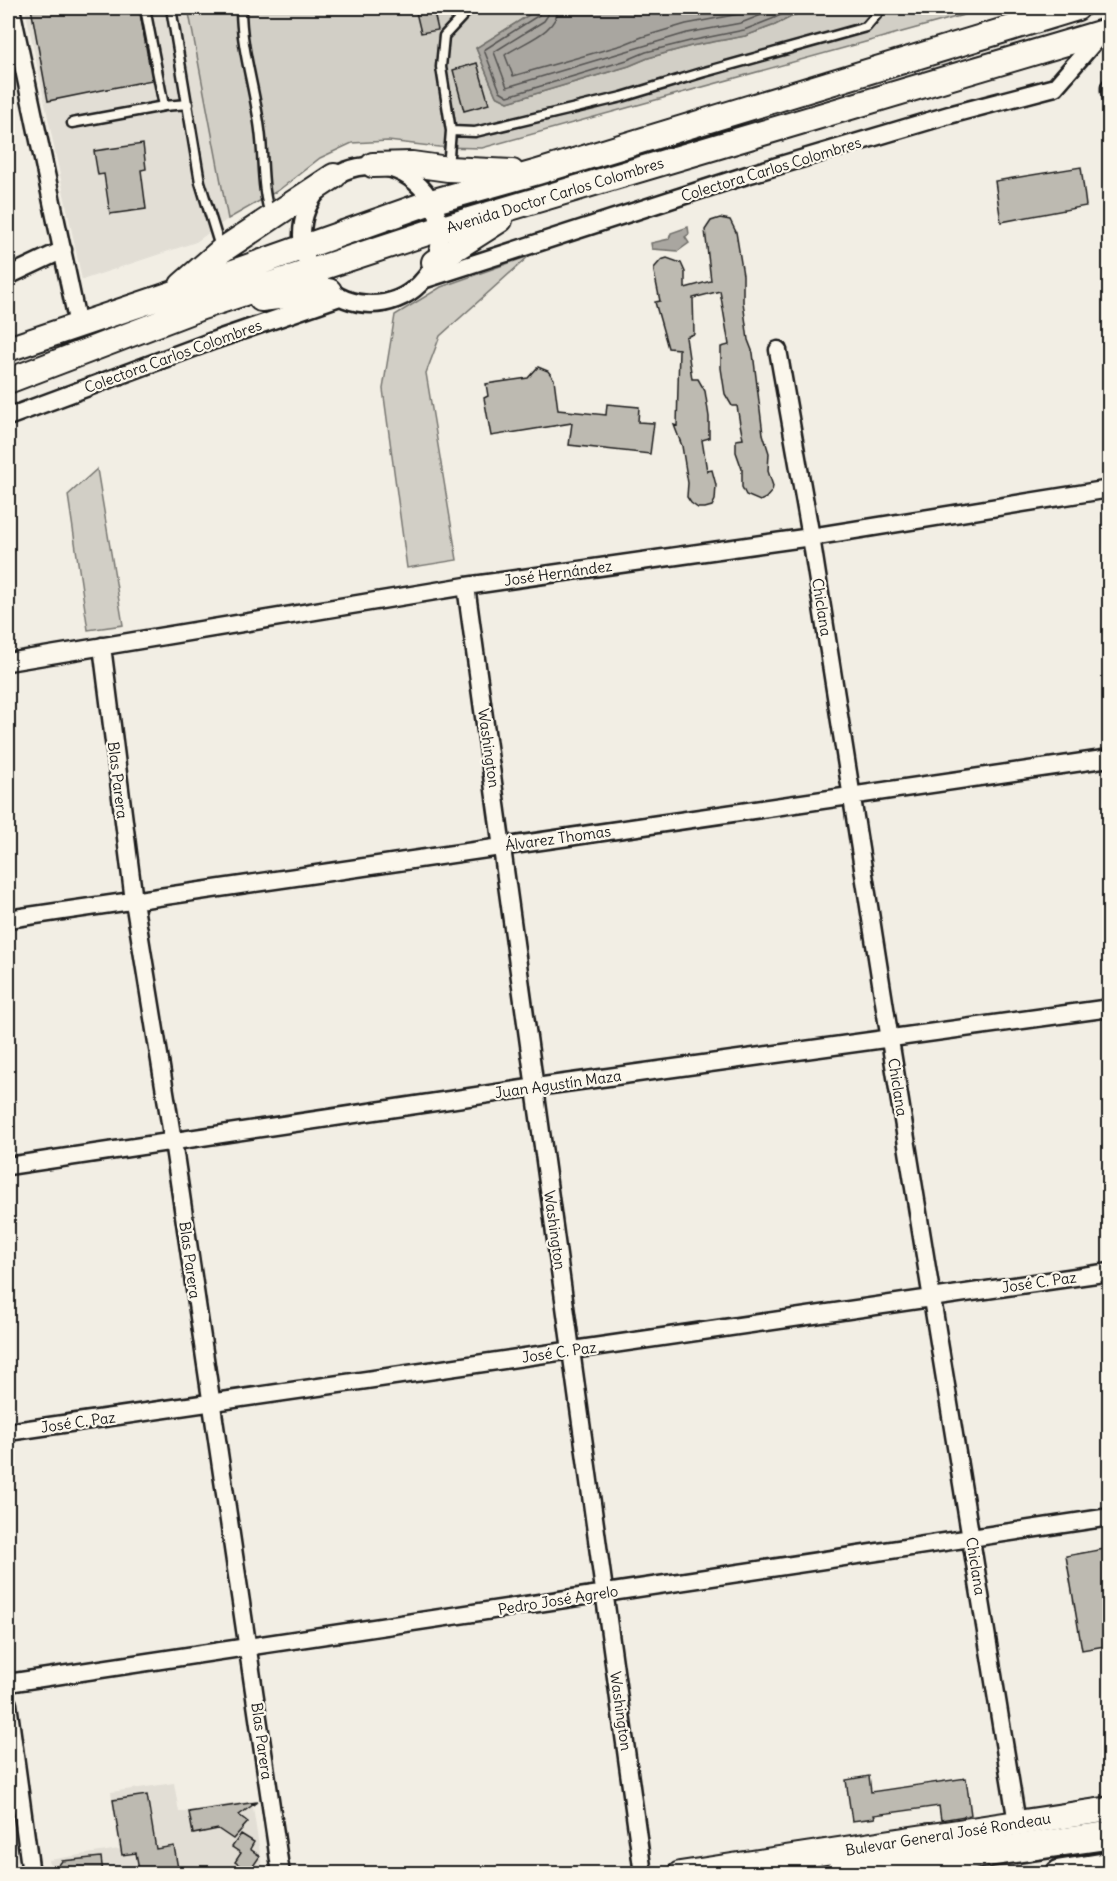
<svg xmlns="http://www.w3.org/2000/svg" width="1117" height="1881" viewBox="0 0 1117 1881" font-family="Delius,sans-serif">
<style>
.built{fill:#e2ded5}
.green{fill:#d2cfc6;stroke:#777671;stroke-width:1.5}
.water{fill:#a9a6a0;stroke:#716f6b;stroke-width:1.5}
.lines{fill:none;stroke-linecap:round;stroke-linejoin:round}
.shore{stroke:#545351;stroke-width:1.5}
.building{fill:#bdbab1;stroke:#1c1c1c;stroke-width:1.5}
.lane-casing{stroke:#1c1c1c;stroke-width:13}
.street-casing{stroke:#1c1c1c;stroke-width:21}
.secondary-casing{stroke:#1c1c1c;stroke-width:28}
.primary-casing{stroke:#1c1c1c;stroke-width:32}
.lane{stroke:#fbf7ec;stroke-width:8}
.street{stroke:#fbf7ec;stroke-width:16}
.secondary{stroke:#fbf7ec;stroke-width:24}
.primary{stroke:#fbf7ec;stroke-width:27}
.labels{text-anchor:middle;dominant-baseline:central;stroke-width:4.5;stroke-linejoin:round;paint-order:stroke}
.street-label{font-size:15px;fill:#1c1c1c;stroke:#fbf7ec}
</style>
<rect width="100%" height="100%" fill="#f2eee4"/>
<filter id="ink" filterUnits="userSpaceOnUse"><feTurbulence type="fractalNoise" baseFrequency=".0167" numOctaves="2"/><feDisplacementMap in="SourceGraphic" scale="12" xChannelSelector="R" yChannelSelector="G"/><feConvolveMatrix kernelMatrix="1 2 1 2 8 2 1 2 1" color-interpolation-filters="sRGB"/></filter>
<g filter="url(#ink)">
<path class="built" d="M25,8H188L228,219L196,242L82,280Z
M174,1783L179,1812L252,1801L263,1873H51L49,1860L119,1849L111,1792Z"/>
<path class="green" d="M188,8H540L476,48L496,96L508,102L629,66L648,58L691,46L745,36L775,25L809,8H984L985,9L482,148L439,147L388,141L352,143L320,158L279,190L228,219Z
M529,256L440,336L426,373L457,560L407,568L383,389L395,315L441,287Z
M97,469L123,625L88,630L68,495Z"/>
<path class="water" d="M540,8H809L775,25L745,36L691,46L648,58L629,66L508,102L496,96L476,48Z
M688,227L689,234L685,237L689,243L678,251L652,249L651,243L669,239L671,233Z"/>
<g class="lines">
<path class="shore" d="M542,8L539,15L484,50L500,91L508,96L627,60L646,52L690,41L744,30L772,19L796,8
M549,8L548,15L544,21L494,52L507,87L687,33L741,23L779,8
M558,8C557,33 523,42 505,55L513,76L622,45L642,37L686,24L739,14L757,8"/>
</g>
<path class="building" d="M31,8H139L152,80L48,101Z
M415,8H433L438,30L421,33Z
M477,63L489,104L464,111L453,70Z
M143,144L146,169L141,170L146,209L110,214L104,174L98,175L94,151Z
M1081,167L1086,206L1001,222L995,181Z
M720,218L730,220L736,232L743,275V302L748,340L753,353L763,434L769,453L768,471L773,486L772,491L766,498L760,501L746,495L742,487V469L736,452V440L743,439L740,424L737,406H732L725,394L721,368V347L729,345L720,291L693,298L694,334L686,337L692,379H698L705,391L709,417V438L702,440L707,471L712,470L716,485L715,500L712,506L705,508H698L691,503L687,497L688,483L682,446L674,425L677,426L679,349L668,348L655,302L660,301L654,272V268L661,260L667,258L681,263L685,272V288L711,281L705,230L711,221Z
M538,367L548,371L554,379L558,410L606,415L607,404L639,407L638,422L654,423L650,454L569,445L572,423L491,436L484,398L488,396L486,384L528,378Z
M1110,1548V1645L1082,1650L1066,1556Z
M869,1776L871,1792L966,1778L971,1815L941,1820L939,1806L874,1815L875,1818L852,1821L846,1780Z
M147,1795L156,1849L174,1846L179,1874H140L136,1853L122,1855L113,1800Z
M257,1802L239,1815L248,1822L233,1839L218,1829L193,1834L189,1812Z
M241,1834L254,1842L250,1849L260,1856L249,1872L235,1862L241,1853L232,1847Z
M101,1857L103,1874H52L62,1861Z"/>
<g class="lines">
<g class="lane-casing">
<path id="lane" d="M145,8L164,106
M171,8L200,182L220,247
M241,8C241,49 255,89 260,130C264,159 261,189 271,217
M72,123L164,106L188,104
M451,131L475,132L622,97L701,73L866,27L882,8
M448,168L451,131L441,67L444,36L470,8"/>
</g>
<g class="street-casing">
<path id="street" d="M11,8L78,325
M1110,87V92
M302 235a69 69 0 1 1 138 0a69 69 0 1 1-138 0Z
M8,276L63,250
M423,280L747,175L949,115L1055,87L1101,34
M778,350L811,537L890,1040L1017,1823
M8,417L215,340L337,298
M466,586L643,1874
M102,646L134,901L173,1141L281,1874
M8,662L466,586L811,537L1110,489
M8,919L1110,758
M8,1166L536,1087L1110,1008
M8,1432L1110,1272
M8,1683L1110,1517
M8,1704L31,1874"/>
</g>
<g class="secondary-casing">
<path id="secondary" d="M373,165L412,164L448,169L512,172
M434,262L500,220
M182,285L221,251L334,176
M261,299L329,291
M8,349L174,293L431,202L538,172L1077,8
M8,381L202,307L439,229L1110,30
M680,1874L1110,1809"/>
</g>
<g class="primary-casing">
<path id="primary" d="M930,1838L985,1842
M838,1874L1110,1835
M1060,1874L1110,1866"/>
</g>
<use href="#lane" class="lane"/>
<use href="#street" class="street"/>
<use href="#secondary" class="secondary"/>
<use href="#primary" class="primary"/>
</g>
</g>
<g class="labels">
<g class="street-label">
<text transform="translate(771 169) rotate(-17)">Colectora Carlos Colombres</text>
<text transform="translate(555 195) rotate(-17)">Avenida Doctor Carlos Colombres</text>
<text transform="translate(173 356) rotate(-20)">Colectora Carlos Colombres</text>
<text transform="translate(558 573) rotate(-8)">José Hernández</text>
<text transform="translate(822 607) rotate(81)">Chiclana</text>
<text transform="translate(489 748) rotate(82)">Washington</text>
<text transform="translate(118 780) rotate(83)">Blas Parera</text>
<text transform="translate(558 838) rotate(-8)">Álvarez Thomas</text>
<text transform="translate(558 1084) rotate(-8)">Juan Agustín Maza</text>
<text transform="translate(898 1087) rotate(81)">Chiclana</text>
<text transform="translate(555 1230) rotate(82)">Washington</text>
<text transform="translate(190 1260) rotate(82)">Blas Parera</text>
<text transform="translate(1039 1282) rotate(-8)">José C. Paz</text>
<text transform="translate(559 1352) rotate(-8)">José C. Paz</text>
<text transform="translate(78 1422) rotate(-8)">José C. Paz</text>
<text transform="translate(976 1566) rotate(81)">Chiclana</text>
<text transform="translate(558 1600) rotate(-9)">Pedro José Agrelo</text>
<text transform="translate(621 1711) rotate(82)">Washington</text>
<text transform="translate(262 1741) rotate(82)">Blas Parera</text>
<text transform="translate(948 1834) rotate(-9)">Bulevar General José Rondeau</text>
</g>
</g>
<rect width="1117" height="1881" fill="none" stroke="#fbf7ec" stroke-width="30"/>
<rect x="15" y="15" width="1087" height="1851" fill="none" stroke="#1c1c1c" stroke-width="2" filter="url(#ink)"/>
</svg>
